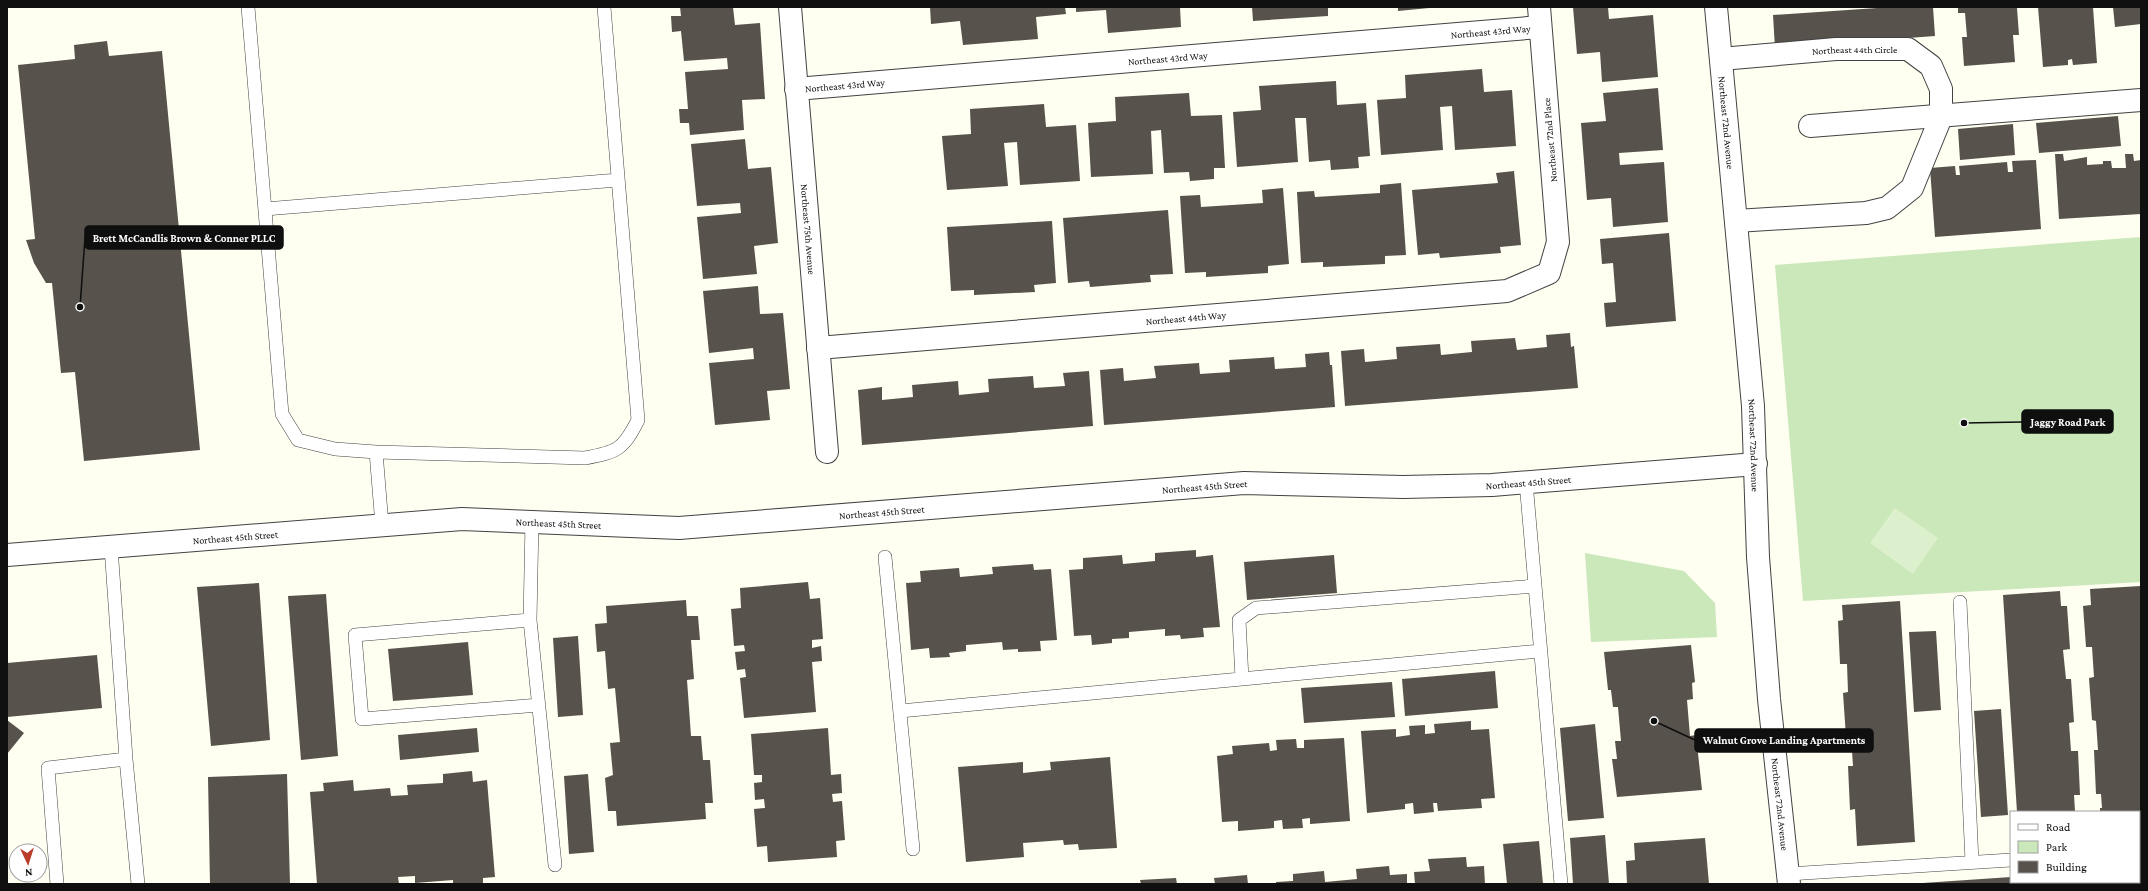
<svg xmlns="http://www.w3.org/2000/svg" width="2148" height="891" viewBox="0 0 2148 891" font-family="'Crimson Pro',serif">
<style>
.green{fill:#cbe8bb}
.pitch{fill:#ddf0cd}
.building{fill:#57524b}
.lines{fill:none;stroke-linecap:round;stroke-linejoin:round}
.service-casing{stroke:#424242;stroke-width:14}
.minor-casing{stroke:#424242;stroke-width:24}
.tertiary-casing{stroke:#424242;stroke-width:24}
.service{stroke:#fff;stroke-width:13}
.minor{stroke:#fff;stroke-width:22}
.tertiary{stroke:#fff;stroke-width:22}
.labels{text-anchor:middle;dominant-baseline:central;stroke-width:4;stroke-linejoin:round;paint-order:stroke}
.street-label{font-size:10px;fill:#0f0f0f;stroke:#fff}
.leader{fill:none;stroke:#0f0f0f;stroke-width:1.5}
.callout-dot{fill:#0f0f0f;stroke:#fff;stroke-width:1.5}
.callout{fill:#0f0f0f;stroke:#0f0f0f;stroke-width:1.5}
.callout-label{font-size:11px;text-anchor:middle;font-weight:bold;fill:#fff}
</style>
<rect width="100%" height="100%" fill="#fefef1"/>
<path class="green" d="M2141,237V582L1803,601L1775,265Z
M1585,553L1684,571L1715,603L1717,637L1591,642Z"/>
<path class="pitch" d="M1895,508L1938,538L1913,574L1870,543Z"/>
<path class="building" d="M680,7H733L735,25L760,23L765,99L742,100L744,130L690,135L689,123H680L679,109H688L685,72L728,69L727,58L684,61L681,31L672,32L671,16H681Z
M930,7H1065L1066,14L1036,17L1038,39L963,45L960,21L931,24Z
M1076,7H1180L1181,27L1108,33L1106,10L1076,12Z
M1252,7H1328V16L1253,21Z
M1398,7H1429V8L1398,11Z
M1573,7H1608L1609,19L1653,15L1658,77L1602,82L1600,52L1577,54Z
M1892,7H1933L1935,36L1775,48L1773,15Z
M1958,7L2017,8L2019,35H2013L2015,62L1964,66L1962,37H1967L1965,13H1958Z
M2038,7H2093L2097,63L2073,65L2072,59L2068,60V65L2043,67Z
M2113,7H2141V24L2115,27Z
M107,41L109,56L162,51L200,450L84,461L75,372L61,373L52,283H46L34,263L26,240L35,239L18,65L75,59L74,45Z
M1482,69L1484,92L1512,90L1516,146L1455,150L1452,106L1440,107L1443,150L1381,155L1377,100L1406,98L1405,75Z
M1336,81L1337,105L1366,103L1370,156L1358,157L1359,168L1331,170L1330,160L1309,162L1306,118H1295L1298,162L1237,167L1233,112L1261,110L1259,86Z
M1658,88L1663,150L1619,153L1620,165L1664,162L1668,222L1613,227L1611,198L1587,200L1581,123L1606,121L1603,93Z
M1189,93L1191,116L1222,115L1225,168H1214V179L1190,181L1189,172L1164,173L1161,130L1151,131L1153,174L1091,177L1088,123L1116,121L1115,97Z
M1044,104L1046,127L1076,125L1080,181L1020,185L1017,142L1004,143L1008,186L947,190L942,136L971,134L970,109Z
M2118,116L2121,146L2039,153L2036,123Z
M2013,124L2015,155L1960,160L1958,129Z
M745,139L748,169L771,167L778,243L754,246L757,274L703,279L697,217L741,213L740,203L697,206L691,144Z
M2055,154H2063L2064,161L2087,157V165L2103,164V161H2111L2112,168H2126L2125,154H2133L2134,161L2141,160V214L2059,219Z
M2036,160L2041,229L1935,237L1930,168L1955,166L1956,175H1960L1959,166L2007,162L2008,172H2013L2012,161Z
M1514,171L1521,245L1500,247L1501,253L1440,258L1439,253L1418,255L1412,190L1498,183L1496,173Z
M1401,183L1406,255L1385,256V264L1323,267V262L1301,263L1297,192L1314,191L1315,197L1380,193V185Z
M1283,188L1289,264L1268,266V273L1206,277V272L1185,273L1180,196L1200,195L1201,207L1263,203L1262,190Z
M1168,210L1173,274L1150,275L1151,282L1090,287L1089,281L1068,283L1063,218Z
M1052,221L1056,283L1034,285L1035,292L974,295V290L951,291L947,227Z
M1669,233L1676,321L1606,327L1604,303L1616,302L1613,263L1602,264L1600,239Z
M758,286L760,314L783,313L790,389L767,391L770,420L715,425L709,363L754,359L753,348L709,353L703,291Z
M1570,333L1571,347L1574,346L1578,388L1345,406L1341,351L1364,349L1365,362L1397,359L1396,347L1440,344L1441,355L1472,352L1471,341L1515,338L1517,350L1547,347L1546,335Z
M1329,352L1330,365H1332L1335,407L1104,425L1100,370L1123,368L1124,381L1156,378L1154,366L1199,363L1200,374L1230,372L1229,360L1274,357L1275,369L1306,367L1305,354Z
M1089,371L1093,426L862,445L858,390L882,387V400L913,397L912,385L958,381L959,395L989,392L988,379L1033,376L1034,388L1065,386L1063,373Z
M1196,550V557L1213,555L1220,627L1203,628L1204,637L1181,639L1180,635L1165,636V629L1129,632V638L1112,639V643L1092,645L1091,635L1074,636L1069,570L1083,569V558L1122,555L1123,564L1155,561V553Z
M1334,555L1337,593L1247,600L1244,562Z
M1033,564L1034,570L1051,569L1057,640L1040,641L1041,651L1018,652V649L1003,650L1002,642L966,645V651L949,653L950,657L930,658L929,648L911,650L906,583L921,582L920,571L959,568L960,577L993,574L992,567Z
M808,582L810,599L820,598L823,639L812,640V648L821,646L822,661L812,662L816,712L744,718L740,678L746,677L745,669L737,670L735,652L745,651L744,645L734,646L731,609L741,608L740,588Z
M259,583L270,740L211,746L197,587Z
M2141,586V827H2139V812H2100V808H2102L2101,794H2096L2094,750H2098L2096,721L2092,720L2089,678L2094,677L2092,647H2086L2083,606L2091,605L2090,589Z
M2060,591L2061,606H2067L2070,649L2063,650L2066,679H2071L2074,722L2069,723L2071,751H2078L2080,795H2074L2075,811L2017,812L2003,595Z
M326,594L338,756L301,760L288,596Z
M686,600L687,616H698L700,640H691L694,679L687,680L691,736H701L703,760H710L713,803H705L706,819L617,826L616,811H608L605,778L613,775L610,743L620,742L615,688L608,689L605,651L597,652L595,624L607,623L606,606Z
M1900,601L1915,842L1857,846L1855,809L1850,810L1848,766H1853L1851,736L1846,737L1843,693L1848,692L1847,664H1840L1838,621L1843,620L1842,605Z
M1936,631L1941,710L1914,712L1909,632Z
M578,636L583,715L558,717L553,638Z
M468,642L473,695L393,701L388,649Z
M1691,645L1695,682L1692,683L1693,699L1687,700L1690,736L1696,735L1702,790L1617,797L1612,759H1617L1615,741H1621L1618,707H1613L1611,690H1608L1604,652Z
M97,655L102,708L7,717V663Z
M1495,671L1498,708L1405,716L1402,679Z
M1392,682L1395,717L1304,723L1301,688Z
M2001,709L2008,815L1981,817L1974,711Z
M7,720L24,733L7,754Z
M1471,721V730L1489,729L1495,798L1481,799L1482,808L1438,811L1437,803H1433L1434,812L1414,814L1413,803L1405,804V809L1367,813L1361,731L1396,729V737L1410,735L1409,726L1425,725V734L1435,733L1434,724Z
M1595,724L1604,818L1568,821L1560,728Z
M477,728L479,752L400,760L398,735Z
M828,728L831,775L841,774L842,793L832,794L833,802L842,801L845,840L836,841L837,857L768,862L767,846L757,847L754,809L765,808L764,799L755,800L754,783L762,782V775H754L751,734Z
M1344,738L1350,821L1310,824V818L1302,819L1303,828L1283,829L1282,820L1274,821V828L1238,831V821L1222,822L1217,756L1233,754L1232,746L1269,743L1270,751L1277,750L1276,740L1296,739L1297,748H1304V740Z
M1110,757L1117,848L1079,850L1078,844L1064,845L1063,840L1023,843L1024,857L966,862L958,767L1023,762V773L1051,770L1050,762Z
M472,771L473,782L487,780L495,877L483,878V884H453V880L415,883V876L398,877L399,884H317L310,792L324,791L323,783L353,780L354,791L390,788L391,796L408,795L407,785L443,783V774Z
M287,774L290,884H210L208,777Z
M588,774L594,852L569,854L564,776Z
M1605,835L1609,884H1573L1570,838Z
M1705,838L1709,884H1627L1626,861L1635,860L1634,843Z
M1539,841L1543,884H1507L1503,844Z
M1466,857L1467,867L1484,866L1485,884H1415L1414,872L1430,871L1428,859Z
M1389,866L1390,875L1407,874V884H1276V882L1293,881V874L1324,871L1325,882L1357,879L1356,869Z
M2139,869H2141V884H1908L2011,877V882H2139Z
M1247,875L1248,884H1215L1214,878Z
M1176,878L1177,884H1141L1140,880Z"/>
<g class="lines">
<g class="service-casing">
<path id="service" d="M248,7L282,414L298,440L335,449L376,452L382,525
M265,209L618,180
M376,452L585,458C617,452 623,450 638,420L604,7
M1526,482L1561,884
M532,521L530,620L555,865
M111,547L126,759
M885,557L913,849
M1960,602L1972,862
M530,620L355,635L362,719L539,705
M1242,679L1239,620L1256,608L1535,586
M900,711L1540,651
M2139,853L2141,852
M1788,874L2011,860
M57,884L48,768L126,759L138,884"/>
</g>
<g class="minor-casing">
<g id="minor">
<path id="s1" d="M790,7L827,452"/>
<path id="s2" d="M1721,59L1836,49H1908L1931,66L1941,89V117L1912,188L1887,208L1866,213L1736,221"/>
<path id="s3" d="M796,89L1540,27"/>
<path d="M1810,126L2141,100"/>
<path id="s4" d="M818,348L1507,291L1549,273L1558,242L1539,7"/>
</g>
</g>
<g class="tertiary-casing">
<g id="tertiary">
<path id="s5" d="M1716,7L1753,406L1758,557L1769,699L1789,884"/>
<path id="s6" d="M7,555L462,519L679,528L1244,483L1403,487L1492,485L1756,464"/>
</g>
</g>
<use href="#service" class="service"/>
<use href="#minor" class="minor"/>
<use href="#tertiary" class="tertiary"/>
</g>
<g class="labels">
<g class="street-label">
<text stroke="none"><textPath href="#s3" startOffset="697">Northeast 43rd Way</textPath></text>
<text stroke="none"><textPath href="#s2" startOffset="134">Northeast 44th Circle</textPath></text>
<text stroke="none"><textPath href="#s3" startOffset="373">Northeast 43rd Way</textPath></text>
<text stroke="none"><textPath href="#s3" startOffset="49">Northeast 43rd Way</textPath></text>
<text stroke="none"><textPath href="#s5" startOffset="116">Northeast 72nd Avenue</textPath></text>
<text transform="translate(1550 140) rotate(-95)">Northeast 72nd Place</text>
<text stroke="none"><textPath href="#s1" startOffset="223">Northeast 75th Avenue</textPath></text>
<text stroke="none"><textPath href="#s4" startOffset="369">Northeast 44th Way</textPath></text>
<text stroke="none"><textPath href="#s5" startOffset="440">Northeast 72nd Avenue</textPath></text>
<text stroke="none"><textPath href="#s6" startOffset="1525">Northeast 45th Street</textPath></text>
<text stroke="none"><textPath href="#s6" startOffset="1201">Northeast 45th Street</textPath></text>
<text stroke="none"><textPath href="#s6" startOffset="877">Northeast 45th Street</textPath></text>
<text stroke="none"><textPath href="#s6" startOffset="553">Northeast 45th Street</textPath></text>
<text stroke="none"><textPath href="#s6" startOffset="229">Northeast 45th Street</textPath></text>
<text stroke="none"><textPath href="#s5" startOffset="800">Northeast 72nd Avenue</textPath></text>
</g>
</g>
<path class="leader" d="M80 307L85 238M1964 423L2022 422M1654 721L1695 740"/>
<g class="callout-dot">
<circle cx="80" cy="307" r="4"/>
<circle cx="1964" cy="423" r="4"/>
<circle cx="1654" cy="721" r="4"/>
</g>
<g class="callout">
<rect x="85" y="226" width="198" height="23" rx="4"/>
<rect x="2022" y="410" width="91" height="23" rx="4"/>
<rect x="1695" y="729" width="178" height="23" rx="4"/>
</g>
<g class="callout-label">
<text x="184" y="242">Brett McCandlis Brown &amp; Conner PLLC</text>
<text x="2068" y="426">Jaggy Road Park</text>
<text x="1784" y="744">Walnut Grove Landing Apartments</text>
</g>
<rect width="2148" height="891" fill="none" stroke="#0f0f0f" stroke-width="16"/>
<rect x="2010" y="811" width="130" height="72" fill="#ffffff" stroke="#9f9f9f"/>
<rect x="2018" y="824" width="20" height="6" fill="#ffffff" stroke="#9f9f9f"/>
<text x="2046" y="831" font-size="12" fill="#0f0f0f">Road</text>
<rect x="2018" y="841" width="20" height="12" fill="#cbe8bb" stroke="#9f9f9f"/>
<text x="2046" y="851" font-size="12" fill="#0f0f0f">Park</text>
<rect x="2018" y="861" width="20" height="12" fill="#57524b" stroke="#9f9f9f"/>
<text x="2046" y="871" font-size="12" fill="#0f0f0f">Building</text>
<g transform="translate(28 863) rotate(176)"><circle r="19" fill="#ffffff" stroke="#9f9f9f"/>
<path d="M0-3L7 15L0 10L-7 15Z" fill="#ba3d2b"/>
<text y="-6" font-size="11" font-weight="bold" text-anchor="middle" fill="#0f0f0f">N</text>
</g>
</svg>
